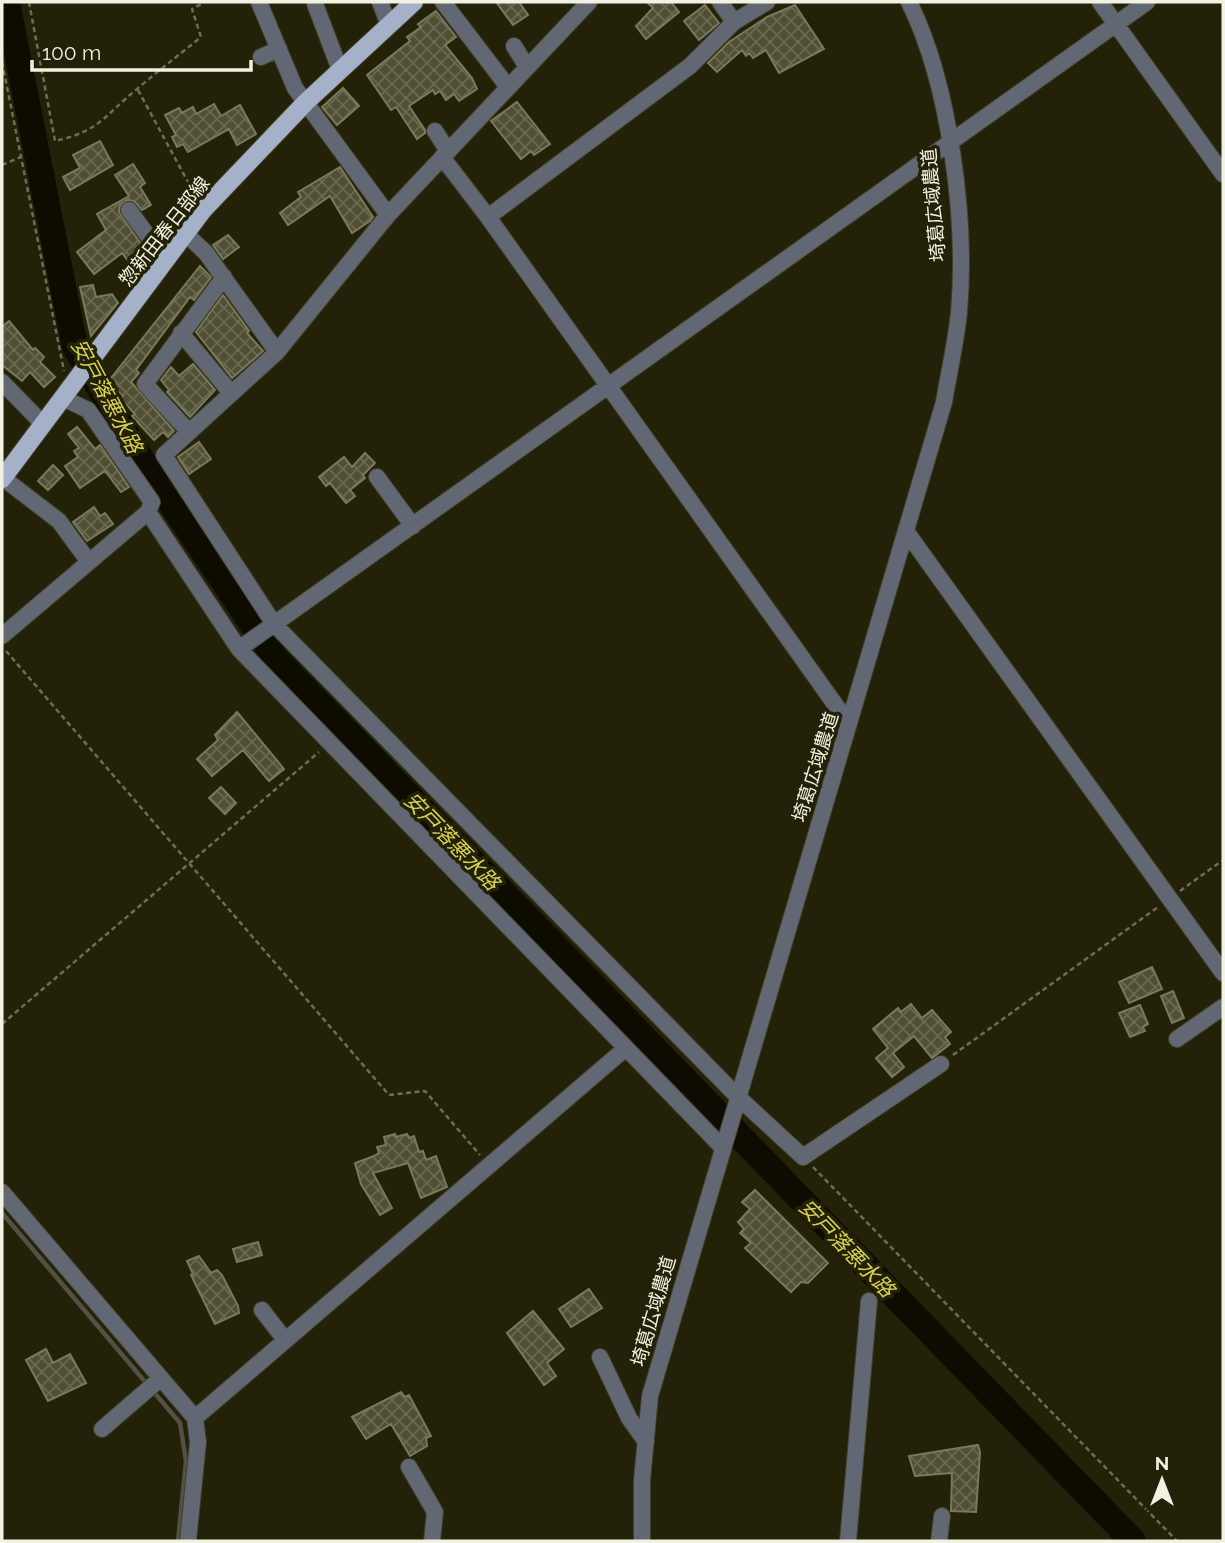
<svg xmlns="http://www.w3.org/2000/svg" width="1225" height="1543" viewBox="0 0 1225 1543" font-family="Raleway,'Noto Sans JP',sans-serif">
<style>
.lines{fill:none;stroke-linecap:round;stroke-linejoin:round}
.stream{stroke:#525144;stroke-width:4.5}
.river{stroke:#0e0c00;stroke-width:26}
.building{fill:url(#building-cross-hatch);stroke:#79795c;stroke-width:2}
.minor-casing{stroke:#403f27;stroke-width:18}
.major-casing{stroke:#403f27;stroke-width:20}
.path{stroke:#6e6d57;stroke-width:2.5;stroke-dasharray:5 3.5;stroke-linecap:butt}
.minor{stroke:#626873;stroke-width:16}
.major{stroke:#a4b1c8;stroke-width:18}
.labels{text-anchor:middle;dominant-baseline:central;stroke-width:7;stroke-linejoin:round;paint-order:stroke}
.street-label{font-size:19px;fill:#f2f2e2;stroke:#232208}
.water-label{font-size:21px;font-style:italic;fill:#d7d254;stroke:#232208}
</style>
<defs>
<pattern id="building-cross-hatch" width="8" height="8" patternUnits="userSpaceOnUse" patternTransform="scale(1.75)"><rect width="8" height="8" fill="#504f34"/><path d="M0 0l8 8M0 8l8-8" fill="none" stroke="#6a6951"/></pattern>
</defs>
<rect width="100%" height="100%" fill="#232208"/>
<g class="lines">
<path class="stream" d="M2,1213L180,1423L186,1461L178,1541"/>
<path class="river" d="M7,2L75,347L142,460L275,658L1133,1541"/>
</g>
<path class="building" d="M496,2H519L528,15L513,25Z
M647,2H671L679,12L646,39L636,26L653,8Z
M705,5L719,23L699,40L684,21Z
M795,5L824,49L779,73L766,50L753,58L749,53L746,56L742,50L717,72L708,63L729,42L767,17Z
M436,11L456,37L445,45L472,78L477,89L459,101L454,94L446,100L440,91L435,94L433,90L409,106L425,130V133L417,139L396,107L391,110L367,75L410,41L407,37L421,27L418,24Z
M343,88L359,106L337,125L322,107Z
M517,102L550,144L534,155L531,151L521,159L491,121Z
M214,104L221,116L240,105L256,134L237,145L229,129L188,152L183,144L177,147L172,137L176,135L165,115L179,108L182,113L193,107L196,114Z
M100,141L113,165L70,190L63,177L80,168L73,155Z
M133,164L145,183L140,187L151,205L142,210L134,201L127,200L120,205L119,212L145,250L130,263L122,253L94,274L77,252L106,230L97,214L129,196L115,175Z
M340,167L373,217L370,221L352,233L330,196L288,225L280,213L301,197L298,192Z
M228,235L239,247L223,259L213,245Z
M200,266L211,277L194,300L190,297L136,370L139,373L131,382L174,431L168,437L163,432L154,440L132,416L135,414L120,398L123,396L107,383Z
M93,285L96,297L112,294L118,303L91,336L80,287Z
M223,295L249,331L247,333L263,351L232,378L196,332Z
M9,321L33,350L35,348L44,357L40,362L55,377L44,387L30,372L22,381L2,365V327Z
M193,364L215,390L190,417L167,392L169,390L161,380L171,367L179,376Z
M77,427L95,449L100,445L129,487L121,492L105,471L80,488L65,466L78,457L74,451L79,448L68,434Z
M199,442L211,459L189,474L178,457Z
M365,453L375,463L363,475L365,478L350,490L355,496L346,503L330,483L326,486L319,477L344,457L352,467Z
M53,465L63,475L48,490L38,481Z
M94,507L100,516L105,513L113,524L87,541L73,522Z
M237,712L284,769L269,781L243,750L212,776L197,759L218,740L215,735Z
M221,787L236,803L225,814L209,798Z
M1152,967L1162,989L1129,1003L1119,982Z
M1173,991L1184,1018L1172,1023L1161,996Z
M911,1004L922,1018L932,1010L951,1032L945,1037L950,1044L932,1058L914,1036L893,1053L904,1067L892,1077L876,1058L888,1048L873,1029L898,1008L901,1012Z
M1140,1005L1148,1024L1143,1027L1145,1031L1130,1037L1119,1013Z
M395,1134L396,1137L407,1134L409,1138L414,1136L419,1152L423,1151L426,1160L436,1156L447,1187L421,1198L408,1163L373,1173L392,1208L380,1215L361,1184L355,1163L374,1156L379,1153L377,1147L386,1145L384,1137Z
M755,1190L828,1263L808,1283L801,1282L791,1292L745,1248L751,1243L740,1233L744,1229L738,1222L750,1209L742,1202Z
M258,1242L262,1255L237,1262L233,1249Z
M199,1256L211,1273L217,1270L222,1275L238,1306L239,1313L215,1324L191,1275L193,1274L187,1261Z
M589,1289L602,1308L571,1327L559,1309Z
M533,1311L564,1349L547,1363L556,1376L544,1385L507,1333Z
M46,1349L53,1363L70,1354L86,1383L48,1401L26,1360Z
M401,1392L405,1397L409,1395L431,1436L426,1438L427,1446L410,1456L391,1424L366,1439L352,1417Z
M978,1445L980,1452L976,1512L951,1511L952,1473L915,1476L909,1456Z"/>
<g class="lines">
<g class="minor-casing">
<path id="minor" d="M259,2L295,88L388,215
M380,2L389,25
M443,2L508,87
M589,2L388,215L277,352L164,455L274,624L738,1097L803,1157L941,1064
M720,2L734,22
M767,2L734,22L690,66L488,217L849,724
M1100,2L1223,174
M315,4L340,70
M514,46L527,67
M261,57L279,49
M435,131L448,151
M442,157L488,217
M129,210L166,261
M187,235L206,253L277,352
M181,333L231,393
M2,382L43,424
M63,398L88,410L152,502L148,512
M189,432L145,384L224,277
M377,477L413,526
M3,478L59,521L89,562
M908,534L1223,973
M2,636L148,512L239,649L723,1148
M239,649L1147,2
M1177,1039L1223,1007
M2,1192L195,1418L198,1442L188,1541
M262,1310L285,1340
M600,1357L629,1418L646,1442
M195,1418L626,1048
M102,1429L161,1378
M409,1467L435,1512L432,1541
M642,1541V1480L650,1396L944,402C949,372 956,342 959,312C967,220 950,85 909,2
M848,1541L869,1301
M939,1541L942,1516"/>
</g>
<g class="major-casing">
<path id="major" d="M2,479L203,210L306,102L414,2"/>
</g>
<path class="path" d="M29,2L55,141C100,131 104,116 137,89C158,71 179,55 201,37L192,9L205,2
M2,62L64,371
M138,90L195,195
M2,165L21,157
M6,651L389,1095L425,1091L480,1155
M1180,891L1223,860
M2,1024L319,752
M953,1055L1158,907
M813,1167L1177,1541"/>
<use href="#minor" class="minor"/>
<use href="#major" class="major"/>
</g>
<g class="labels">
<g class="street-label">
<text transform="translate(933 205) rotate(-95)">埼葛広域農道</text>
<text transform="translate(164 231) rotate(-52)">惣新田春日部線</text>
<text transform="translate(815 767) rotate(-73)">埼葛広域農道</text>
<text transform="translate(653 1311) rotate(-74)">埼葛広域農道</text>
</g>
<g class="water-label">
<text transform="translate(107 396) rotate(62)">安戸落悪水路</text>
<text transform="translate(452 841) rotate(46)">安戸落悪水路</text>
<text transform="translate(847 1248) rotate(46)">安戸落悪水路</text>
</g>
</g>
<rect width="1225" height="1543" fill="none" stroke="#f2f2e2" stroke-width="7"/>
<g transform="translate(1162 1480)" stroke="#232208" stroke-width="5" paint-order="stroke">
<path d="M0-5L12 26L0 18L-12 26Z" fill="#f2f2e2"/>
<text y="-10" font-size="19" font-weight="bold" text-anchor="middle" fill="#f2f2e2">N</text>
</g>
<path d="M32 60v10h219v-10" fill="none" stroke="#f2f2e2" stroke-width="3.5"/>
<text x="42" y="60" font-size="21" fill="#f2f2e2" stroke="#232208" stroke-width="5" paint-order="stroke">100 m</text>
</svg>
